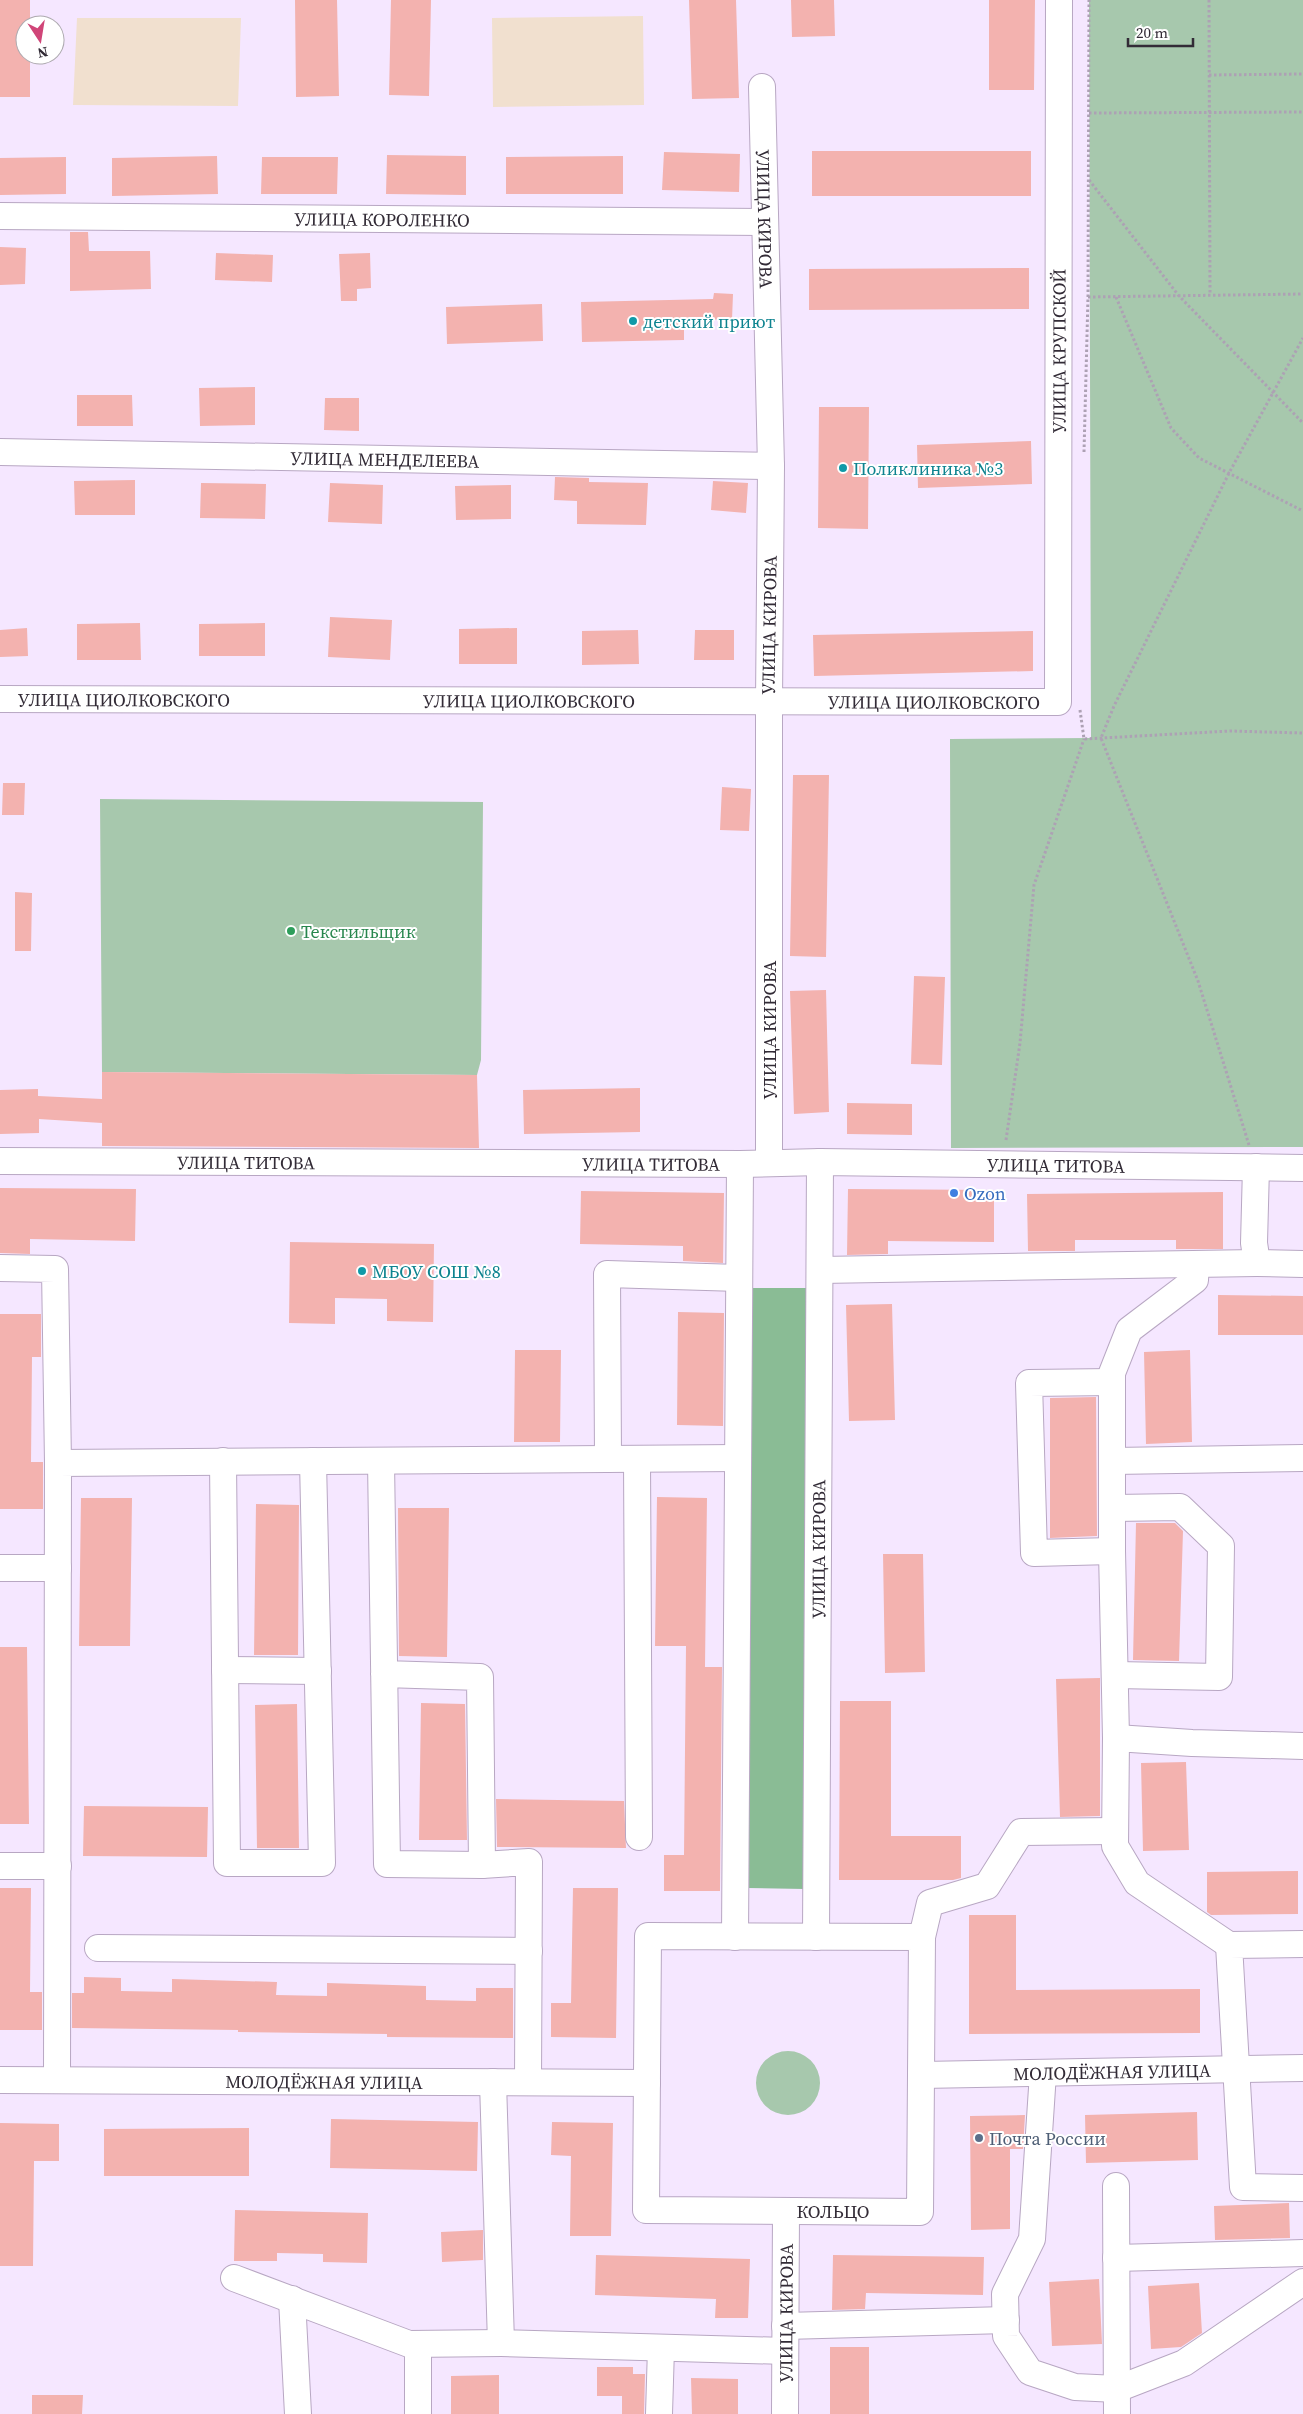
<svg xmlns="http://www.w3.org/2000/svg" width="1303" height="2414" viewBox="0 0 1303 2414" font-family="'Source Serif 4',serif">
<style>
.industrial{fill:#f1e0cf}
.green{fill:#a7c8ad}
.forest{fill:#8abc95}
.building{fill:#f3b2af}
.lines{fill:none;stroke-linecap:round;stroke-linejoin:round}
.minor-casing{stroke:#b8a7c3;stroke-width:28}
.path{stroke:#ada1b4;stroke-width:3;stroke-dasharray:2.5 2.5;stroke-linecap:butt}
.minor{stroke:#fff;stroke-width:26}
.culture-dot{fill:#0f9aa8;stroke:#fff;stroke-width:2}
.leisure-dot{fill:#2e9e5b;stroke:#fff;stroke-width:2}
.shop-dot{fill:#3f7fe0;stroke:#fff;stroke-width:2}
.service-dot{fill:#5c6f8a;stroke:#fff;stroke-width:2}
.labels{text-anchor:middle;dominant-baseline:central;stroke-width:4;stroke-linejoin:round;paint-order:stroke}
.street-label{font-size:18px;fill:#322b36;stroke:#fff}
.culture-label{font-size:18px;fill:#0d838f;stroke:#fff;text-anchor:start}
.leisure-label{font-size:18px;fill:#27864d;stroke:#fff;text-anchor:start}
.shop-label{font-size:18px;fill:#366cbe;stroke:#fff;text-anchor:start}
.service-label{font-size:18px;fill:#4e5e75;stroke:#fff;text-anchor:start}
</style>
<rect width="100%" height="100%" fill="#f5e7ff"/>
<path class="industrial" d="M643,16L644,105L493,107L492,18Z
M77,18H241L238,106L73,105Z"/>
<path class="green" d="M1089,0H1303V1147L951,1148L950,739L1091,738Z
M100,799L483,802L481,1060L477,1075L102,1072Z
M756 2083a32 32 0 1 1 64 0a32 32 0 1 1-64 0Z"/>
<path class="forest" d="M752,1288H808L805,1889L747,1888Z"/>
<path class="building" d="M0,0H30V25H25V55H30V97H0Z
M295,0H337L339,96L296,97Z
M391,0H431L429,96L389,95Z
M689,0H736L739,98L692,99Z
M791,0H834L835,36L792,37Z
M989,0H1035L1034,90H989Z
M812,151H1031V196H812Z
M664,152L740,154L739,192L662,190Z
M387,155L466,156V195L386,194Z
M217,156L218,194L112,196V158Z
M623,156V194H506V157Z
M66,157V194L0,195V158Z
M262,157H338L337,194H261Z
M70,232H88L89,251H150L151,289L70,291Z
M0,247L26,248L25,284L0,285Z
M216,253L273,255L272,282L215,280Z
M370,253L371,288L357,289V301H341L339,254Z
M1029,268V309L809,310V269Z
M714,293L733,294L732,320L684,319V340L582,342L581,302L713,299Z
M542,304L543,341L447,344L446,307Z
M255,387V425L200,426L199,388Z
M77,395H132L133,426H77Z
M325,398H359V431L324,430Z
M819,407H869L868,529L818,528Z
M1031,441L1032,484L918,488L917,445Z
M555,477L589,478V482L648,483L646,525L577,524V501L554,500Z
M135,480V515H75L74,481Z
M713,481L748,483L746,513L711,510Z
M201,483L266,484L265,519L200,518Z
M330,483L383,485L382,524L328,522Z
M511,485V519L456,520L455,486Z
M330,617L392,620L390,660L328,657Z
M140,623L141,660H77V624Z
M265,623V656H199V624Z
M27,628L28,656L0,657V630Z
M517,628V664H459V629Z
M638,630L639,664L582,665V631Z
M695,630H734V660H694Z
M1033,631V671L814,676L813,635Z
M793,775H829L826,957L790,956Z
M3,783H25L24,815H2Z
M722,787L751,789L749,831L720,830Z
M15,892L32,893L31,951H15Z
M914,976L945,977L942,1065L911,1064Z
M826,990L829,1112L794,1114L790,991Z
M102,1072L477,1075L479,1148L102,1146V1123L39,1119V1133L0,1134V1090L38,1089V1096L102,1099Z
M640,1088V1132L524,1134L523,1090Z
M847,1103L912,1104V1135L847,1134Z
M0,1188L136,1189L135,1241L30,1239V1254L0,1253Z
M848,1189L994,1190V1242L888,1241V1254L847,1255Z
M581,1191L724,1193L723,1263L683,1261V1246L580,1244Z
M1223,1192V1249H1176V1240H1075V1251H1028L1027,1194Z
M290,1242L434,1244L433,1322L387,1321V1299L335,1298V1324L289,1323Z
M1218,1295L1303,1296V1335H1218Z
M892,1304L895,1420L849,1421L846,1305Z
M678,1312L724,1313L723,1426L677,1425Z
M0,1314H41V1357H32L31,1462H43V1509H0Z
M515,1350H561L560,1442H514Z
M1190,1350L1192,1442L1146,1444L1144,1352Z
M1096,1397L1097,1536L1050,1538V1398Z
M657,1497L707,1498L705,1667H722L720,1891H664V1855H684L686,1646H655Z
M81,1498H132L130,1646H79Z
M256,1504L299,1505L298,1655H254Z
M398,1508H449L447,1657L399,1656Z
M1136,1523H1175L1183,1531L1179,1661L1133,1660Z
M883,1554H923L925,1672L885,1673Z
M0,1647H27L29,1824H0Z
M1100,1678V1816L1060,1817L1056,1679Z
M840,1701H891V1836H961V1878L953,1880H839Z
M421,1703L465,1704L467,1840H419Z
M297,1704L299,1848H257L255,1705Z
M1186,1762L1189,1850L1143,1851L1141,1763Z
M496,1799L624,1801L626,1848L497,1847Z
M84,1806L208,1807L207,1857L83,1856Z
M1298,1871V1914L1211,1915L1207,1912V1872Z
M0,1888H31L30,1992H42V2030H0Z
M573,1888H618L616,2038L551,2037V2003H571Z
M969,1915H1016V1990L1200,1989V2033L969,2034Z
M84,1977L121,1978V1991L172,1992V1979L277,1982L276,1995L327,1996V1983L426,1986V2000L476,2001V1988H513V2038L387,2037V2034L238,2032V2030L72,2028V1993H84Z
M1197,2112L1198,2160L1086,2163L1085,2115Z
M1025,2115L1023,2149H1010V2229L971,2230L970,2116Z
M331,2119L478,2122L477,2171L330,2168Z
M552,2122L613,2123L611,2236H570L571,2156L551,2155Z
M0,2123L59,2124V2161H34L33,2266H0Z
M249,2128V2176H104V2129Z
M1289,2203L1290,2238L1215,2240L1214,2206Z
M235,2210L368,2213L367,2263L323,2262V2254L277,2253V2261H234Z
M483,2230V2260L442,2262L441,2232Z
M596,2255L750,2259L748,2318H715L716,2299L595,2295Z
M833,2255L984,2257L983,2295L866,2293L865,2309L832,2310Z
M1099,2279L1102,2344L1052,2346L1049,2282Z
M1199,2283L1202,2333L1181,2347L1151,2349L1148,2286Z
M830,2347H869V2414H830Z
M597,2367H633V2374H645L644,2414H622V2396H597Z
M499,2375V2414H451V2376Z
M691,2378L738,2379V2414H692Z
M32,2395H83L82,2414H32Z"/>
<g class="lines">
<g class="minor-casing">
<g id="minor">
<path id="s1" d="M762,87L771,466L769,702V1162"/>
<path id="s2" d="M0,216L764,222"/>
<path id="s3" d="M0,452L771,466"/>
<path id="s4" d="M0,699L1058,702L1059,0"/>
<path id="s5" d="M0,1161L740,1164L820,1162L1303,1168"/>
<path d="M1256,1167L1254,1243L1257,1263L1303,1264"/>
<path d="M0,1268L55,1269L58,1463"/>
<path d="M820,1270L1257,1263"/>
<path d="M1112,1382L1029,1383L1034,1553L1112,1551"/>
<path d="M608,1459L607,1274L739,1278"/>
<path d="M637,1459L639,1837"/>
<path d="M223,1461L227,1863H322L313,1461"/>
<path d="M381,1461L387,1864L482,1865L480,1677L384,1674"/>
<path d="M1113,1461L1303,1458"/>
<path d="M1114,1508L1180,1507L1221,1546L1219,1677L1116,1675"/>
<path d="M0,1568H58"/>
<path d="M225,1670L318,1671"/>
<path d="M1116,1738L1112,1551V1373L1129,1330L1195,1280L1196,1264"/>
<path d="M482,1865L529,1862L528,2082"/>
<path d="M0,1866H58"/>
<path d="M648,1936L922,1937L920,2212L646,2210Z"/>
<path d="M735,1937L740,1164"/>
<path id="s6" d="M816,1937L820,1162"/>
<path d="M922,1937L930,1903L987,1886L1021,1832L1115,1831"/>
<path d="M1303,1944L1229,1945L1243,2187L1303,2188"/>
<path d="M1229,1945L1137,1883L1115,1846L1116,1738L1192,1743L1303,1746"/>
<path d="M98,1948L529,1951"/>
<path d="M1043,2073L1032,2239L1005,2294L1006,2336L1030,2372L1075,2387L1117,2389L1184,2363L1303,2282"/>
<path id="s7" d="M921,2075L1303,2068"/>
<path id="s8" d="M0,2080L647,2083"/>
<path d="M57,2080L58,1463L738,1458"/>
<path d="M493,2082L501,2343L785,2351"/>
<path d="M1116,2186L1117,2414"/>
<path d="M1116,2258L1303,2253"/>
<path d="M234,2278L409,2344L501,2343"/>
<path d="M292,2299L298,2414"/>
<path d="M785,2326L1006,2320"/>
<path d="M418,2414V2344"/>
<path d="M659,2414L661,2348"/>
<path id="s9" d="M785,2414L786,2211"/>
</g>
</g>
<path class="path" d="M1209,0L1210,295
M1209,75L1303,74
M1089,113L1303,112
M1089,180L1179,296L1303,423
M1088,297L1303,294
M1116,297L1171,428L1199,458L1303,511
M1084,452L1088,297L1089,0
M1080,710L1084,739L1230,731L1303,733
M1006,1140L1020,1043L1034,885L1084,739
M1249,1145L1198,981L1101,738L1114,706L1229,473L1303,338"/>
<use href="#minor" class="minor"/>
</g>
<g class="culture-dot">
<circle cx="633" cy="321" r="5"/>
<circle cx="843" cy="468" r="5"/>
<circle cx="362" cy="1271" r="5"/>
</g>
<circle class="leisure-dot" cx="291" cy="931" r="5"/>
<circle class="shop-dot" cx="954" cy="1193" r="5"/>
<circle class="service-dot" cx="979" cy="2138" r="5"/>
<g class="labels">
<g class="street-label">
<text stroke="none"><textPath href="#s2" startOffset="382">УЛИЦА КОРОЛЕНКО</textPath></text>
<text stroke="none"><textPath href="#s1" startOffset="132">УЛИЦА КИРОВА</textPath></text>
<text stroke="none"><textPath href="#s4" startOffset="1409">УЛИЦА КРУПСКОЙ</textPath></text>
<text stroke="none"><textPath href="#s3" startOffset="385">УЛИЦА МЕНДЕЛЕЕВА</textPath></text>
<text transform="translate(769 625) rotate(-89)">УЛИЦА КИРОВА</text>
<text stroke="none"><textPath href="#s4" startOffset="124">УЛИЦА ЦИОЛКОВСКОГО</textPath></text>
<text stroke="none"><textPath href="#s4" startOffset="529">УЛИЦА ЦИОЛКОВСКОГО</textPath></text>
<text stroke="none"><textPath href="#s4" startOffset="934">УЛИЦА ЦИОЛКОВСКОГО</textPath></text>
<text transform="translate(769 1030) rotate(-90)">УЛИЦА КИРОВА</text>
<text stroke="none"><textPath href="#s5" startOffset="246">УЛИЦА ТИТОВА</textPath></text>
<text stroke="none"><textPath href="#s5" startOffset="651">УЛИЦА ТИТОВА</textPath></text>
<text stroke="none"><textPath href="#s5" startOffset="1056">УЛИЦА ТИТОВА</textPath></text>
<text stroke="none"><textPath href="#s6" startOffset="388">УЛИЦА КИРОВА</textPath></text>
<text stroke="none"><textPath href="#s7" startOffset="191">МОЛОДЁЖНАЯ УЛИЦА</textPath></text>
<text stroke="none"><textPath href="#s8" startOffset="324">МОЛОДЁЖНАЯ УЛИЦА</textPath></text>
<text x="833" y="2211">КОЛЬЦО</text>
<text stroke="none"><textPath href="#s9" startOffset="101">УЛИЦА КИРОВА</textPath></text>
</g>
<g class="culture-label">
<text x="643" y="321">детский приют</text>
<text x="853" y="468">Поликлиника №3</text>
<text x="372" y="1271">МБОУ СОШ №8</text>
</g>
<g class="leisure-label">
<text x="301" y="931">Текстильщик</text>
</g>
<g class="shop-label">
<text x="964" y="1193">Ozon</text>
</g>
<g class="service-label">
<text x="989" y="2138">Почта России</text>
</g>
</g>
<g transform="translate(40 40) rotate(168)"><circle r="24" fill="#ffffff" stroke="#adaaaf"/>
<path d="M0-4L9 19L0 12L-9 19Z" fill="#d04578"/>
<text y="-8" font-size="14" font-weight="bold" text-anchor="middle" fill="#322b36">N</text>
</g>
<path d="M1128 38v8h65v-8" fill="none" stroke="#322b36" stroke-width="2.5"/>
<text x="1136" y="38" font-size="15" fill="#322b36" stroke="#ffffff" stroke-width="4" paint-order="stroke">20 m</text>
</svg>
